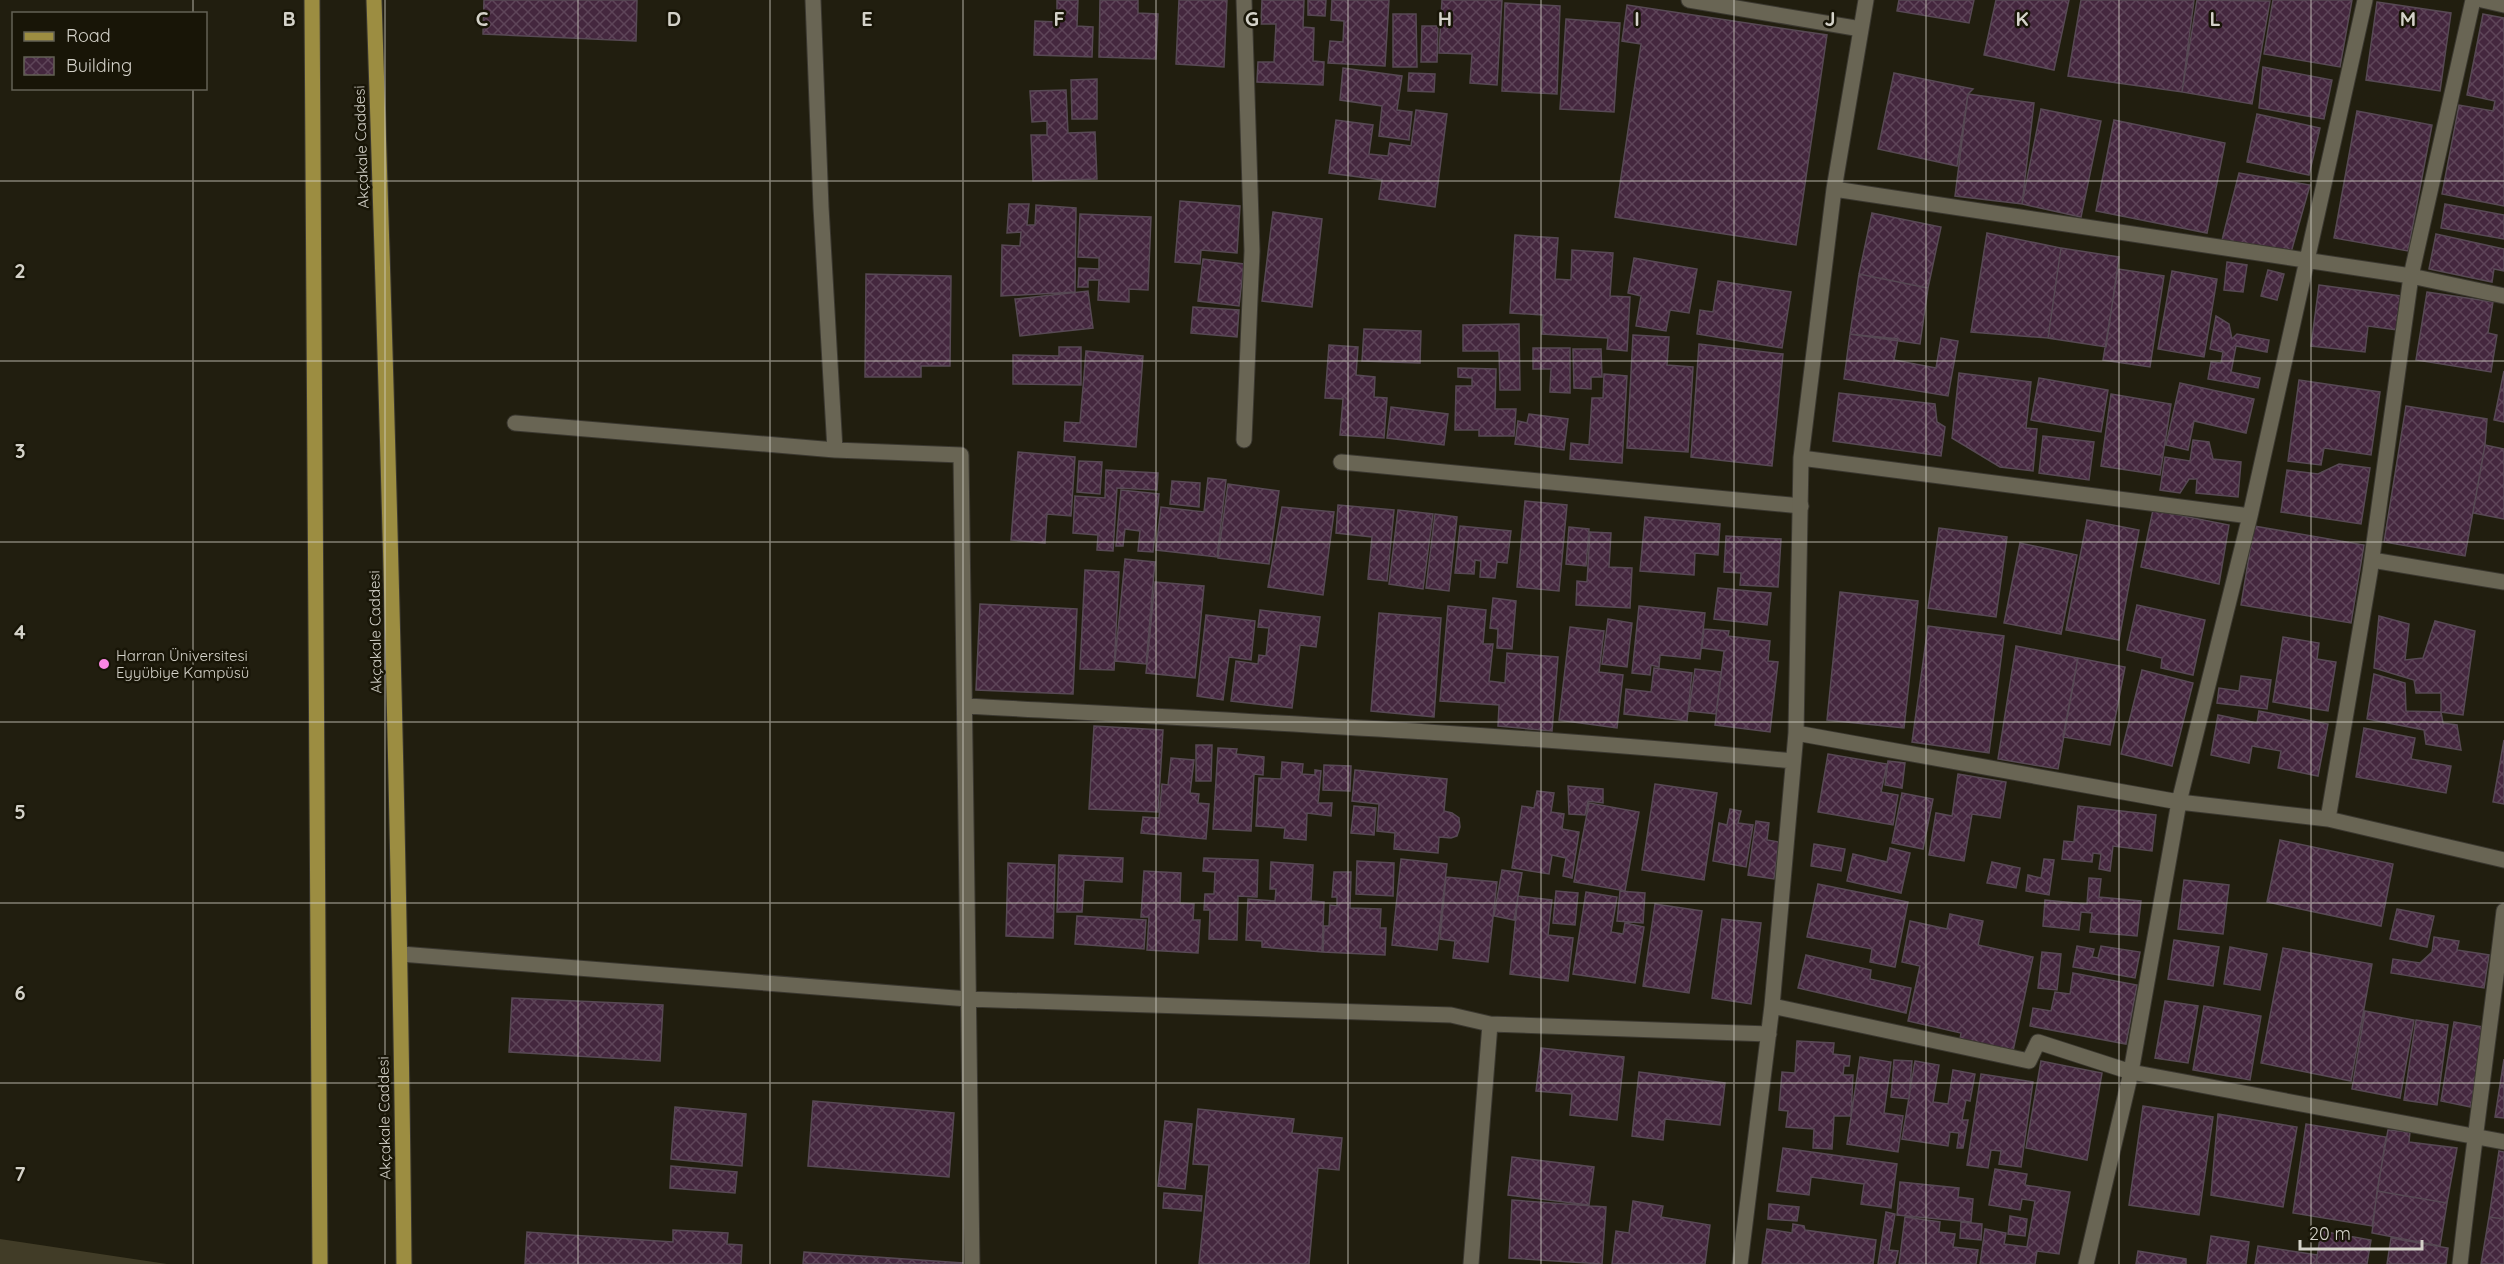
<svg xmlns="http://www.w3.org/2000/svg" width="2504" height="1264" viewBox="0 0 2504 1264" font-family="Quicksand,sans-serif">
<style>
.green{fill:#413c27}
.building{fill:url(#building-cross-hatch);stroke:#574954;stroke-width:1.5}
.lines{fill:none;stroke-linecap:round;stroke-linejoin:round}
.service-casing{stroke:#3b3830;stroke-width:17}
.minor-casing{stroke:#3b3830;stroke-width:17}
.primary-casing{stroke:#3b3830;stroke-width:17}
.service{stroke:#696554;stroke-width:15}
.minor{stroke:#696554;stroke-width:15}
.primary{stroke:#9c8d41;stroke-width:15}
.grid{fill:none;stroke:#d4d2c9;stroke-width:1.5;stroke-opacity:0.55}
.poi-dot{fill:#fc86e4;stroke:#181507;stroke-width:2}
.labels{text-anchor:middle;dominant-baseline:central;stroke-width:5;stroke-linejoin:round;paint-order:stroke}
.street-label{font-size:15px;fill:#d4d2c9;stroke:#181507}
.poi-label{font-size:15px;fill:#d4d2c9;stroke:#181507;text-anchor:start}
.grid-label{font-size:20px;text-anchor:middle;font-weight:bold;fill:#d4d2c9;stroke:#181507;stroke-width:5;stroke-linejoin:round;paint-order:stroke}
</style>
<defs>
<pattern id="building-cross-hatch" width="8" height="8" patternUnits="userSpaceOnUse" patternTransform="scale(1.5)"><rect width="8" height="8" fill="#44273e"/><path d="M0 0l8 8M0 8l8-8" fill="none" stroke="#5e4559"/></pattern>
</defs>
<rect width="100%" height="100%" fill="#211e0f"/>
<path class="green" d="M0,1239L167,1264H0Z"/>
<path class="building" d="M484,0H637L636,41L483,34Z
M1057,0H1078L1077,26L1093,27L1092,57L1034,55L1035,21L1057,22Z
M1100,0H1138V13L1158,14L1156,59L1099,57Z
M1179,0H1227L1224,67L1176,64Z
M1262,0H1304L1303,27L1314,28L1313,61L1324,62L1323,85L1257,82L1258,62H1274L1276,24H1261Z
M1308,0H1326L1325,16L1308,15Z
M1332,0H1389L1385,66L1328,63L1330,41L1343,42L1344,21L1331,20Z
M1442,0H1502L1497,85L1470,83L1472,54L1439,53Z
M1899,0H1974L1969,23L1897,11Z
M1996,0H2069L2054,70L1984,55Z
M2081,0H2194L2182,92L2068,76Z
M2197,0L2270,1L2252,104L2182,92Z
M2273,0H2352L2340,67L2264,54Z
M2377,2L2451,13L2440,91L2366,80Z
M1505,3L1560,6L1557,94L1502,91Z
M1627,5L1827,35L1796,245L1615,217L1641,44L1622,41Z
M1393,14H1416L1417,67H1393Z
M2483,14L2504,18V206L2442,194L2459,105L2493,111L2495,101L2467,95Z
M1566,19L1620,23L1614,112L1560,109Z
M1422,26H1438L1437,62H1421Z
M2263,67L2332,80L2324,119L2259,108Z
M1343,68L1402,76L1397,110L1412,112L1409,140L1379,136L1382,106L1340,100Z
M1409,73L1435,74L1434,92L1408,91Z
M1894,73L1973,89L1968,94L1957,166L1878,149Z
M1097,79V119H1072L1071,80Z
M1066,90L1068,133L1095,132L1097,179L1033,181L1031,135H1047V121L1032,122L1030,91Z
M1968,94L2034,103L2022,204L1955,196Z
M2041,109L2101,121L2081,217L2022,204Z
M1416,110L1447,114L1435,207L1379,199L1382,180L1329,173L1336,120L1373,125L1369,154L1388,156L1390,143L1411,146Z
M2357,111L2432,125L2408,251L2334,238Z
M2257,114L2320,128L2309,175L2247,162Z
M2114,120L2225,143L2207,233L2096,211Z
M2239,173L2310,185L2290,256L2222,240Z
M1180,201L1240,206L1237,253L1201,250L1200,264L1175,262Z
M1009,204H1029L1027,225H1035L1036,205L1076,208L1075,292L1001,296L1002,245L1020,246L1021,232L1007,233Z
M2445,204L2504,215V239L2441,228Z
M1273,212L1322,219L1312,307L1262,301Z
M1872,213L1941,227L1928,288L1859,274Z
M1080,214L1151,217L1148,290L1129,289V302L1098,300L1099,280H1088V287H1078L1079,268L1099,269V258L1078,257Z
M1987,233L2061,248L2048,338L1971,332Z
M2436,234L2504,249V271L2494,269L2492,282L2429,269Z
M1515,235L1558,238L1555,279L1571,280L1572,250L1613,253L1610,296L1630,297L1627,351L1607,349L1608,338L1542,334L1543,315L1510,313Z
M2061,248L2119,257L2106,347L2048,338Z
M1634,258L1697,269L1689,313L1670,310L1666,331L1636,326L1641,296L1628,293Z
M1203,259L1244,264L1239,306L1198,301Z
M2227,262L2247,265L2243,292L2224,290Z
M2118,269L2164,276L2150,367L2103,360Z
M2268,270L2284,274L2277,300L2261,296Z
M2172,271L2217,279L2204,357L2158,349Z
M866,274L951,276L950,366H921V377H865Z
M1859,274L1928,288L1920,344L1850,334Z
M1718,281L1791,292L1782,348L1697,334L1700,310L1713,312Z
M2319,285L2401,296L2397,330L2368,326L2365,352L2311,346Z
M1088,291L1093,328L1020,336L1015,299Z
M2427,292L2493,302L2488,333L2497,335L2491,372L2416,360Z
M1193,307L1239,310L1237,337L1191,333Z
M2216,316L2229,324L2232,339L2237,334L2269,340L2267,352L2236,346L2231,372L2260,378L2258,388L2208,379L2211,362L2221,363L2223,352L2210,349Z
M1519,324L1520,390H1500L1499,351H1463V325Z
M1364,329L1421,331L1420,363L1362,361Z
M1850,334L1898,339L1894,360L1936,368L1941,338L1958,341L1948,396L1844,379Z
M1633,335L1669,337L1667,365L1693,367L1688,452L1627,448Z
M1699,344L1783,354L1772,466L1691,457Z
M1329,345L1358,347L1356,375L1375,377L1374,397L1387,398L1384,438L1340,435L1343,399L1325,398Z
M1059,347H1081V385L1013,384V355L1059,356Z
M1533,348H1570V393L1550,392L1551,369H1533Z
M1573,349H1601L1602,377H1591V389L1574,388Z
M1086,351L1143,356L1136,447L1064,441L1065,422L1080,423Z
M1458,368L1496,369L1495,409H1516L1514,436H1479V430H1455L1456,386H1472V378L1458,377Z
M2504,371V422L2494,420Z
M1959,373L2031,382L2026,428L2037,429L2033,471L2000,467L1952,438Z
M1604,374L1627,376L1622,463L1570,459L1571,443L1589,445L1592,398H1603Z
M2039,378L2108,390L2101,432L2031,420Z
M2299,380L2380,392L2371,455L2324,448L2321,465L2288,461Z
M2180,383L2254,399L2246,433L2194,421L2188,450L2166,445Z
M1839,393L1935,404L1937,422L1945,427L1941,456L1833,441Z
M2111,394L2171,404L2160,475L2101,466Z
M2406,406L2487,419L2485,445L2465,556L2384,542Z
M1391,407L1448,414L1444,445L1387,438Z
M1529,414L1568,419L1564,450L1515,444L1518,421L1527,423Z
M2043,436L2094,442L2089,480L2039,473Z
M2193,440L2209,442L2213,459L2241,462L2238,497L2196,493L2197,479H2189L2180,493L2160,490L2165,457L2190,461Z
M2485,445L2504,449V519L2473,513Z
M1018,452L1075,457L1071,516L1047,514L1045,543L1011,540Z
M1079,461L1102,462L1100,494L1077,492Z
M2339,464L2370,468L2361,524L2281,512L2287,470L2318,474Z
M1106,470L1158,473L1157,490L1117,488L1113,551L1097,550L1098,535L1073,533L1075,496L1105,498Z
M1208,478L1226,480L1217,557L1156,550L1161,507L1204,512Z
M1172,481L1200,483L1199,507L1170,504Z
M1228,484L1279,491L1269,564L1218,558Z
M1121,490L1159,494L1153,552L1138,551L1140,531L1125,529L1123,546H1116Z
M1525,501L1567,505L1559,591L1517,587Z
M1338,505L1394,510L1387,581L1368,579L1372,537L1336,533Z
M1282,507L1334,512L1323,595L1268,587Z
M1398,510L1433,514L1423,589L1389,584Z
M2153,510L2229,525L2219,584L2141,567Z
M1435,514L1457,517L1449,591L1426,588Z
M1645,517L1720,524L1718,555L1695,553L1694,575L1640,571Z
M2087,520L2139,530L2119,640L2066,630Z
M1460,526L1511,531L1507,563L1497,562L1495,578L1480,577L1481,561L1475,560L1474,574L1455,573Z
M2254,526L2364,545L2351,623L2241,605Z
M1569,527L1589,529L1586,566L1566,564Z
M1939,528L2007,537L1996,617L1928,608Z
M1590,532L1611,533L1609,567L1632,568L1630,608L1576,605L1577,581L1587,582Z
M1726,536L1781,539L1778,587L1740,585L1741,573L1724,572Z
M2020,543L2077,555L2061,634L2004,623Z
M1125,559L1155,562L1146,664L1115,661Z
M1085,570L1119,572L1114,670L1080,669Z
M1155,582L1204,586L1195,678L1146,673Z
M1718,588L1771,593L1767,625L1714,619Z
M1840,592L1918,601L1904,728L1827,720Z
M1493,598L1516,601L1512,649L1497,648L1498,629L1490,628Z
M980,604L1077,609L1073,694L976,690Z
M2137,605L2205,620L2193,675L2161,668L2162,658L2127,650Z
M1448,606L1486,610L1483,644H1493L1489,681L1505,683L1507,653L1558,657L1552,731L1498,726L1499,705L1440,701Z
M1639,606L1705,613L1700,659L1660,655L1659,667L1651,665L1650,675L1632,673Z
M1260,610L1320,617L1316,647L1300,645L1292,708L1231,701L1236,661L1258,664L1259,655L1266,656L1269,628L1258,627Z
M1379,613L1441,618L1434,717L1371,711Z
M1206,615L1255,621L1251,660L1229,657L1223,700L1197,696Z
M2379,616L2409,624L2405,660L2423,658L2435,621L2475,631L2463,715L2441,712V693H2416L2414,680L2374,668Z
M1608,619L1632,623L1627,667L1602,664Z
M1928,626L2004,636L1989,753L1912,742Z
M1570,627L1604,631L1599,672L1623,675L1617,728L1559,720Z
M1704,629L1729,631L1728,636L1770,641L1768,661L1778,662L1770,732L1715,725L1724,651L1702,648Z
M2283,637L2319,643L2317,659L2336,662L2328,711L2273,702Z
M2016,646L2078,658L2058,769L1998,759Z
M2078,658L2125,667L2110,745L2063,737Z
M1654,668L1692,673L1687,721L1624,714L1626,689L1651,692Z
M1695,669L1721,672L1716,714L1689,711Z
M2142,670L2193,683L2172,766L2121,754Z
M2374,674L2405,683L2406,711L2441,712L2443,723L2457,725L2461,750L2426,744L2424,730L2367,719Z
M2241,676L2271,680L2267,709L2217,703L2219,688L2239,691Z
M2259,711L2328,724L2318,776L2278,768L2281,751L2252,746L2249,763L2211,755L2218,715L2257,723Z
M1094,726L1163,730L1158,812L1089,809Z
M2364,728L2415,738L2411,759L2451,766L2446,793L2356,777Z
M2504,740V804L2493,802Z
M1196,745H1212L1211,781H1196Z
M1218,748L1237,749L1236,754L1264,757L1263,775L1254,774L1251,831L1213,829Z
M1828,754L1887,764L1881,792L1898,795L1893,825L1818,812Z
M1171,758L1194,760L1190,793L1199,794L1198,803L1209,804L1206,839L1141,833L1143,817L1159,818L1162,784L1168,785Z
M1888,761L1905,763L1902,788L1885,785Z
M1282,762L1303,764L1302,774L1315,775V770L1321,771L1318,803H1332L1331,816L1307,813L1306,840L1284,838L1285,828L1256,826L1259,778L1281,779Z
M1324,765L1351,766L1350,791L1323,790Z
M1355,770L1447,779L1444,811L1452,813L1459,818L1460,827L1457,836L1451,838L1439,837L1438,853L1394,849L1395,833L1377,831L1379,804L1352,801Z
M1958,774L2006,782L2000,818L1972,814L1964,861L1929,855L1936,813L1952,816Z
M1655,784L1717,793L1704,880L1642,870Z
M1568,786L1603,789V803L1588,801L1585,815L1569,814Z
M1537,791L1554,793L1551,812L1564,814L1562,829L1579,832L1572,878L1563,876L1566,858L1552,855L1549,874L1512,868L1522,806L1534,808Z
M1902,793L1933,799L1923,849L1892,843Z
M1589,803L1639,812L1625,891L1574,882Z
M1354,806L1376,808L1374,835L1351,833Z
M2078,806L2156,815L2152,851L2113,846L2110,871L2099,869L2101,854L2093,853L2092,862L2062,859L2064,841L2074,842Z
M1730,809L1741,811L1738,823L1753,825L1746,867L1713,861L1719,823L1727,825Z
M1756,821L1769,823L1767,840L1779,842L1774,879L1748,875Z
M2280,840L2393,864L2381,926L2267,902Z
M1814,844L1845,849L1841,871L1811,866Z
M1890,848L1910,853L1901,893L1847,881L1853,854L1887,862Z
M1059,855L1123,858L1122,882L1084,880L1082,912H1057Z
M1204,858L1258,860L1257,897L1238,896L1237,940L1209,939L1210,910H1204L1205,894H1214L1215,872L1203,871Z
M1401,859L1447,864L1437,950L1392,945Z
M2044,859L2054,860L2049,895L2026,891L2028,875L2041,878Z
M1357,861L1394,863L1393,896L1356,894Z
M1271,862L1313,865L1311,901L1324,902L1322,952L1262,947V941L1246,940L1248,899L1275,901L1276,889H1270Z
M1992,862L2020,868L2016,888L1987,883Z
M1008,863L1055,865L1053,938L1006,936Z
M1502,870L1522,873L1514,920L1494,916Z
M1144,871L1181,873L1180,903L1194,904L1193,920H1200L1198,953L1147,950L1149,917H1141Z
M1334,872H1351L1350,908L1381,909L1380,928H1386L1385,955L1323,952L1324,926H1329L1330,905L1337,906V897H1332Z
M1446,877L1497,882L1488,962L1453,958L1455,941L1440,939Z
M2089,878L2101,879L2099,897L2141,901L2137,936L2090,932L2092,913L2081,912L2079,930L2043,926L2045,900L2087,904Z
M2184,880L2229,885L2223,934L2178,929Z
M1818,884L1908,902L1895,967L1870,962L1872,949L1807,937Z
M1556,891L1578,893L1575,925L1553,923Z
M1620,891L1645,893L1643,923L1617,921Z
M1586,892L1617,897L1611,932L1623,934L1625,923L1644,927L1635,983L1573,974Z
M1518,896L1552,900L1548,935L1573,938L1568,981L1510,974Z
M1655,904L1702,911L1689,993L1643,986Z
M2397,909L2434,916L2427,947L2390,939Z
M1950,914L1983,921L1978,945L2033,957L2013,1051L1960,1039L1961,1033L1908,1021L1920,966L1902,962L1910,921L1947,929Z
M1077,916L1146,920L1144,949L1075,944Z
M1722,919L1761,923L1751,1004L1712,998Z
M2434,937L2459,941L2457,950L2489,955L2484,988L2391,973L2393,959L2420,963L2432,952Z
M2174,940L2219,947L2213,986L2168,979Z
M2077,946L2094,949L2092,957L2098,958L2101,946L2140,952L2135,978L2073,967Z
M2230,947L2267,954L2260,990L2224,984Z
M2283,948L2372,964L2351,1081L2261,1063Z
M2042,952L2061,954L2057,990L2038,988Z
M1806,955L1871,970L1870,979L1911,988L1906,1013L1798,988Z
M2073,973L2137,985L2126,1044L2030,1026L2033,1008L2051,1011L2055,992L2070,994Z
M512,998L663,1005L660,1061L509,1052Z
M2165,1001L2198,1006L2188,1063L2155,1058Z
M2204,1006L2261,1016L2250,1080L2193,1070Z
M2365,1011L2414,1020L2400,1098L2352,1089Z
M2416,1020L2448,1025L2437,1105L2404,1100Z
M2454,1022L2484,1027L2471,1107L2441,1101Z
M1797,1041L1834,1043L1833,1054L1850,1056L1849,1066H1844L1843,1075H1853L1851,1116H1834L1832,1149L1813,1148L1814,1129L1786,1127L1788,1111L1779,1110L1782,1072L1795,1073Z
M1541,1048L1624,1057L1617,1120L1570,1115L1572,1094L1536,1091Z
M1860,1057L1891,1062L1884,1113L1903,1116L1898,1152L1847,1144Z
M2504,1059V1118L2495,1117Z
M1894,1060L1912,1061L1909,1099L1891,1097Z
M1915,1061L1939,1065L1933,1102L1948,1104L1953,1070L1975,1074L1970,1101L1966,1100L1962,1120H1968L1963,1148H1957L1959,1133L1950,1132L1948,1146L1902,1139Z
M2041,1061L2102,1073L2087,1160L2026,1148Z
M1639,1072L1725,1083L1720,1125L1665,1119L1663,1140L1632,1136Z
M1981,1074L2033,1082L2021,1167L1999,1164L2001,1151L1991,1150L1988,1168L1967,1165Z
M813,1101L954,1113L949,1177L808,1166Z
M2143,1106L2213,1117L2199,1215L2129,1205Z
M675,1107L746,1114L742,1166L671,1159Z
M1198,1109L1294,1119L1292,1133L1342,1138L1339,1170L1318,1168L1309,1264H1199L1209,1165L1193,1164Z
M2218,1114L2297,1127L2283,1207L2211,1195Z
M1165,1121L1192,1124L1185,1189L1158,1186Z
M2306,1124L2386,1137L2372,1226L2293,1213Z
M2388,1130L2410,1132L2409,1142L2457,1148L2447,1203L2377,1191Z
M1783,1148L1897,1164L1891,1208L1861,1204L1864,1184L1811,1177L1809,1195L1777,1191Z
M2499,1151L2504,1152V1219L2489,1217Z
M1512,1157L1594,1167L1589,1205L1508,1195Z
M671,1166L737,1172L735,1193L670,1188Z
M1995,1169L2027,1174L2025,1185L2070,1192L2059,1254L2037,1251L2035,1264H1980L1985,1229L2006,1233L2004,1244L2027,1247L2035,1201L2022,1199L2020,1210L1989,1205Z
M1900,1182L1959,1188L1958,1197L1973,1199L1971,1222L1897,1215Z
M2377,1191L2447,1203L2440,1246L2372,1233Z
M1164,1193L1202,1196L1201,1211L1163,1208Z
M1512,1200L1606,1207L1602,1264L1509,1258Z
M1633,1201L1663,1206L1661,1217L1710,1225L1705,1264H1612L1616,1231L1629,1233Z
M1769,1204L1799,1207L1797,1221L1768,1219Z
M1886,1212L1895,1214L1889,1250L1898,1251L1895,1264H1878Z
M2010,1216L2027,1219L2025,1236L2008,1234Z
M1905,1217L1940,1222L1939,1232L1955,1234L1953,1247L1978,1250L1976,1264H1899Z
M2489,1217L2504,1219V1264H2481Z
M1961,1222L1982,1224L1981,1240L1960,1238Z
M1793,1224L1804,1226L1805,1230L1876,1240L1873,1264H1762L1767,1229L1792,1233Z
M673,1230L728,1233L727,1244L742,1245L741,1264H525L527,1232L673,1242Z
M2321,1231L2371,1240L2367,1264H2316Z
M2211,1236L2249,1242L2246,1264H2207Z
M2391,1238L2448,1248L2446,1264H2387Z
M2258,1246L2317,1255L2316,1264H2255Z
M2138,1251L2186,1259V1264H2136Z
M804,1252L962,1263L961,1264H803Z"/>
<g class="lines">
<g class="service-casing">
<path id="service" d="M1244,440L1252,251L1244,0
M1341,462L1801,506"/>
</g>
<g class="minor-casing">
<path id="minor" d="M813,0L821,207L835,450
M1689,0L1861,29
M2365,0L2250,516L2179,802L2131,1072L2504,1142
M2482,0L2504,5
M1834,189L2411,276L2504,296
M515,423L835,450L961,455L972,1264
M1801,458L2250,516
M2372,560L2504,582
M965,706C1241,721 1517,734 1793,761
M1796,733L2179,802L2328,819L2504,860
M2328,819L2370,572L2411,276L2473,0
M401,954L968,999L1451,1015L1490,1024L1769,1034
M1772,1006L2029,1061L2038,1042L2131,1072L2086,1264
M1471,1264L1490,1024
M1740,1264L1772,1006L1796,733L1801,458L1834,189L1866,0
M2460,1264C2473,1146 2490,1029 2504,911"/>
</g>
<g class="primary-casing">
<path id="primary" d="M312,0L320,1264
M374,0C388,421 400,842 404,1264"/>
</g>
<use href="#service" class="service"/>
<use href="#minor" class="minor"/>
<use href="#primary" class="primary"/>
</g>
<path class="grid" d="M193,0V14M385,0V1264M578,0V1264M770,0V1264M963,0V1264M1156,0V1264M1348,0V1264M1541,0V1264M1734,0V1264M1926,0V1264M2119,0V1264M2311,0V1264M193,88V1264M0,181H2504M0,361H2504M0,542H2504M0,722H2504M0,903H2504M0,1083H2504"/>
<circle class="poi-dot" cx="104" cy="664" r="6"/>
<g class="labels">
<g class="street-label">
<text transform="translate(361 147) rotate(-92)">Akçakale Caddesi</text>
<text transform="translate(375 632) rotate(-91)">Akçakale Caddesi</text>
<text transform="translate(384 1118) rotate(-91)">Akçakale Caddesi</text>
</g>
<g class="poi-label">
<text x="116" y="655">Harran Üniversitesi<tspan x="116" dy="17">Eyyübiye Kampüsü</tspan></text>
</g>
</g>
<g class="grid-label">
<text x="289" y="26">B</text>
<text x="482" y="26">C</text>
<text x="674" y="26">D</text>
<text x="867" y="26">E</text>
<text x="1059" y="26">F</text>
<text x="1252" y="26">G</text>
<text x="1445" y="26">H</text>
<text x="1637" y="26">I</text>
<text x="1830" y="26">J</text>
<text x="2022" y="26">K</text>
<text x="2215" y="26">L</text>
<text x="2408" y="26">M</text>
<text x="20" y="278">2</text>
<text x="20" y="458">3</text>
<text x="20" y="639">4</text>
<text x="20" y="819">5</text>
<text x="20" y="1000">6</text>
<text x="20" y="1181">7</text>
</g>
<rect x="12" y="12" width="195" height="78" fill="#181507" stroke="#636155" stroke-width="1.5"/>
<rect x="24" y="32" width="30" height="9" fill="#9c8d41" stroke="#636155" stroke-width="1.5"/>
<text x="66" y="42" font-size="18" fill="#d4d2c9">Road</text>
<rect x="24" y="57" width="30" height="18" fill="url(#building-cross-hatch)" stroke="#636155" stroke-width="1.5"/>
<text x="66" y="72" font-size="18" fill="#d4d2c9">Building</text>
<path d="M2300 1240v9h122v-9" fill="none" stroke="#d4d2c9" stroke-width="3"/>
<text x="2309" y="1240" font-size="18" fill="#d4d2c9" stroke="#181507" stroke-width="4.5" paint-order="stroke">20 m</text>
</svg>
